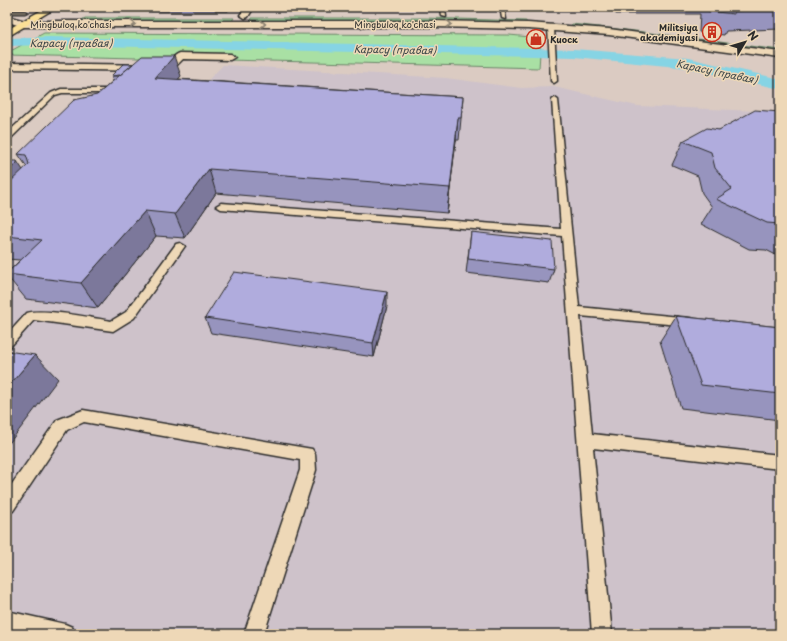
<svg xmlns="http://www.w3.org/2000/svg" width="787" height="641" viewBox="0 0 787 641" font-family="'Playpen Sans',sans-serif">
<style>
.built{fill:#cec2ca}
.green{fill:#a9e0a4;stroke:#6a8668}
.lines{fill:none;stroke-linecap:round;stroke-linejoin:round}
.canal{fill:#86d4e4;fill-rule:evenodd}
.lane-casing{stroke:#2b2b2b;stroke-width:3}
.street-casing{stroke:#2b2b2b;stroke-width:3}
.secondary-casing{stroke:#2b2b2b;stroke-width:3}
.primary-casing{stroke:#2b2b2b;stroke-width:3}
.lane{fill:#eed8b7;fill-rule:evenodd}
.street{fill:#eed8b7;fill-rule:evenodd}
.secondary{fill:#eed8b7;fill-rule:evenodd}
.primary{fill:#fadf96;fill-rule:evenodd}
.wall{fill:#9794be;stroke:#2b2b2b}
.shaded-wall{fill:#7b789b;stroke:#2b2b2b}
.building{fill:#b0acdd;stroke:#2b2b2b}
.oneway{stroke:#8c8271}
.labels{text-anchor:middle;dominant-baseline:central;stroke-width:3;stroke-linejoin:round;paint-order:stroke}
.far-street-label{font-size:9px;fill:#2b2b2b;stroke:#eed8b7}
.far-poi-label{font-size:9px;font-weight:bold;fill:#2b2b2b;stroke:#eed8b7;text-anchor:end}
.far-water-label{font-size:10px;font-style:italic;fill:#394447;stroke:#eed8b7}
</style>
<rect width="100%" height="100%" fill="#dbcbc2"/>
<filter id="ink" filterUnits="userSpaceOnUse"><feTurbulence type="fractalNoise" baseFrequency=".025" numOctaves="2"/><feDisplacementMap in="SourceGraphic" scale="8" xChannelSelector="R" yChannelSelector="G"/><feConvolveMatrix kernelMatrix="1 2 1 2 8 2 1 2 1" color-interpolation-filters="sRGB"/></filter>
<g filter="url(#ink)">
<path class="built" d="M223,65L446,78L521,88L554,87L637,106L780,112V634H7V235L98,193Z"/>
<path class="green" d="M85,18H234L231,22L80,21Z
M252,18H425L526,21L527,24L443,21H251Z
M572,24L644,32L780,50V52L657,35L571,26Z
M44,33L509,35L541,38L539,68L356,63L7,55V53Z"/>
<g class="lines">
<path class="canal" d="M50,37L574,49L688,58L780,79V89L688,68L574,57L50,45L7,46V38Z"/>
<g class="lane-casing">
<path id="lane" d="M441,7H445L446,17L442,16Z
M500,7H504L506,19L502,18Z
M7,11H25L27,12L25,13H7Z
M551,26L554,28L557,81L554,83L551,81L548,28Z
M61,89H118L121,91L118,93H62L55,95L10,139H7V133L51,93Z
M555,98L558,100L579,307L690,318L694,319L696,322L694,325L690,326L580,316L592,434L780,455V469L593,448L612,634H592L562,236L221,209L216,206L221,203L561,229L552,100Z
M180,243L185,246L134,318L113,331L34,320L11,346L7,348V335L27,313C43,308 92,318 111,321L126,312L176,244Z
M83,410L312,449L315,454L316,470L264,634H244L300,470V460L84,422L67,430L13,511L7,513V491L57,420Z
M7,611L65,624L72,627L75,634H26L7,629Z"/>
</g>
<g class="street-casing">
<path id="street" d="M246,7H254L248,17L245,18L240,15Z
M180,53L230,54L235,57L230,60L183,59L174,68L162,71L7,69V63L162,65C170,63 173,55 180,53Z"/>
</g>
<g class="secondary-casing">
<path id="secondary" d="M11,17L25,21H434L528,23L609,29L780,52V58L609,35L528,29L434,27H24L8,22L7,19Z"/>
</g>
<g class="primary-casing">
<path id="primary" d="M47,7H57L7,37V30Z"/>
</g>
<use href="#lane" class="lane"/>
<use href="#street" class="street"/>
<use href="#secondary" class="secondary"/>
<use href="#primary" class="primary"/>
</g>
<path class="wall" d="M113,7H231L228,11H148L147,9H113Z
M512,7H780V29L726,31L724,35L699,32L700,14H616L608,7Z
M111,76H181L178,79L463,97L459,140H456L447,213L216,193L185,238L156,236L98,308L26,299L7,276V273L20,260L7,259V165L23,171L27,167L18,154L97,95L113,81Z
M780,112V257L766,250L749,249L701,224L712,207L702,193L698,176L672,165L683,141L719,130Z
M471,232L554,269L549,283L466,273Z
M387,306L374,357L211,333L205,318Z
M676,316L780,327V420L681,408L660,341Z"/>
<path class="shaded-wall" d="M227,7H231L228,11Z
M174,56L181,76L162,99L155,78Z
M458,118L456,140L447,213L450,188Z
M17,161L32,184L7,206V172Z
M209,169L216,193L185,238L175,214Z
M145,211L156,236L98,308L81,283Z
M387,292V306L374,357L373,343Z
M35,355L58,379L7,446V388Z"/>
<path class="building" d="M708,7H780V9L734,11V14L708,11Z
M142,56H174L155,78L463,97L461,118H458L450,188L209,169L175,214L145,211L81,283L7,274V273L42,240L7,236V185L29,164L26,155L18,154L74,100L97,95Z
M123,64H133L120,75L111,76Z
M755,110L780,112V224L767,223L716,199L732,189L715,168L711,152L683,141L707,128L719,130Z
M11,161H17V163L7,172V165Z
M471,232L552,241L554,269L468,259Z
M234,272L387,292L373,343L205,318Z
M676,316L780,327V394L701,385Z
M7,351L35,355L7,388Z"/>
<defs><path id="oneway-chevron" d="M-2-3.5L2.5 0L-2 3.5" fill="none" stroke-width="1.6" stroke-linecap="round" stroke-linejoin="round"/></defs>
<g class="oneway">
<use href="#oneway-chevron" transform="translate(133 24)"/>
<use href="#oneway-chevron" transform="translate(263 24)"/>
<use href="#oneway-chevron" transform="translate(449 24) rotate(1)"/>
</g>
</g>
<defs>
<g id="building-ring" transform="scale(1)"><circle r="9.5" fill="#eed8b7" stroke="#c8321e" stroke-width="1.5"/><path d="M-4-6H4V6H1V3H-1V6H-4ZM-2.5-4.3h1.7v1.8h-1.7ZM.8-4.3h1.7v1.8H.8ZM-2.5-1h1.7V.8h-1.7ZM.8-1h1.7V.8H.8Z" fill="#c8321e"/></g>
<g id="shop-ring" transform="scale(1)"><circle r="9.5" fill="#eed8b7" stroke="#c8321e" stroke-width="1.5"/><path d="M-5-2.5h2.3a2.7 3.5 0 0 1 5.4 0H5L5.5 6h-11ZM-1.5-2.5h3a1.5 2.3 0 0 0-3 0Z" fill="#c8321e"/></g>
</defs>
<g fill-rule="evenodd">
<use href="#building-ring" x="712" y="32"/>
<use href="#shop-ring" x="536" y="39"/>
</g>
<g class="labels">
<g class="far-street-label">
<text x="71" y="24">Mingbuloq ko'chasi</text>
<text x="395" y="24">Mingbuloq ko'chasi</text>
</g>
<g class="far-poi-label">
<text x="698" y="27">Militsiya<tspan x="698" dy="10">akademiyasi</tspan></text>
<text x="550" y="39" text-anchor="start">Киоск</text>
</g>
<g class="far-water-label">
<text x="71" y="42">Карасу (правая)</text>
<text transform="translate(395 49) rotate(1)">Карасу (правая)</text>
<text transform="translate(717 71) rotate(12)">Карасу (правая)</text>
</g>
</g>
<rect width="787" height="641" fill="none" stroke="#eed8b7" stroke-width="24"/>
<rect x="12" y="12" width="763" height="617" fill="none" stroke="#2b2b2b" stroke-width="1.5" filter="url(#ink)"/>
<g transform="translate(745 42) rotate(52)" stroke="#eed8b7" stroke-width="3" paint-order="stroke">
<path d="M0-3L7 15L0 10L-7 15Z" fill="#2b2b2b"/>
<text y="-6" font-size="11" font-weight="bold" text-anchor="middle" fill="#2b2b2b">N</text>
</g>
</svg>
